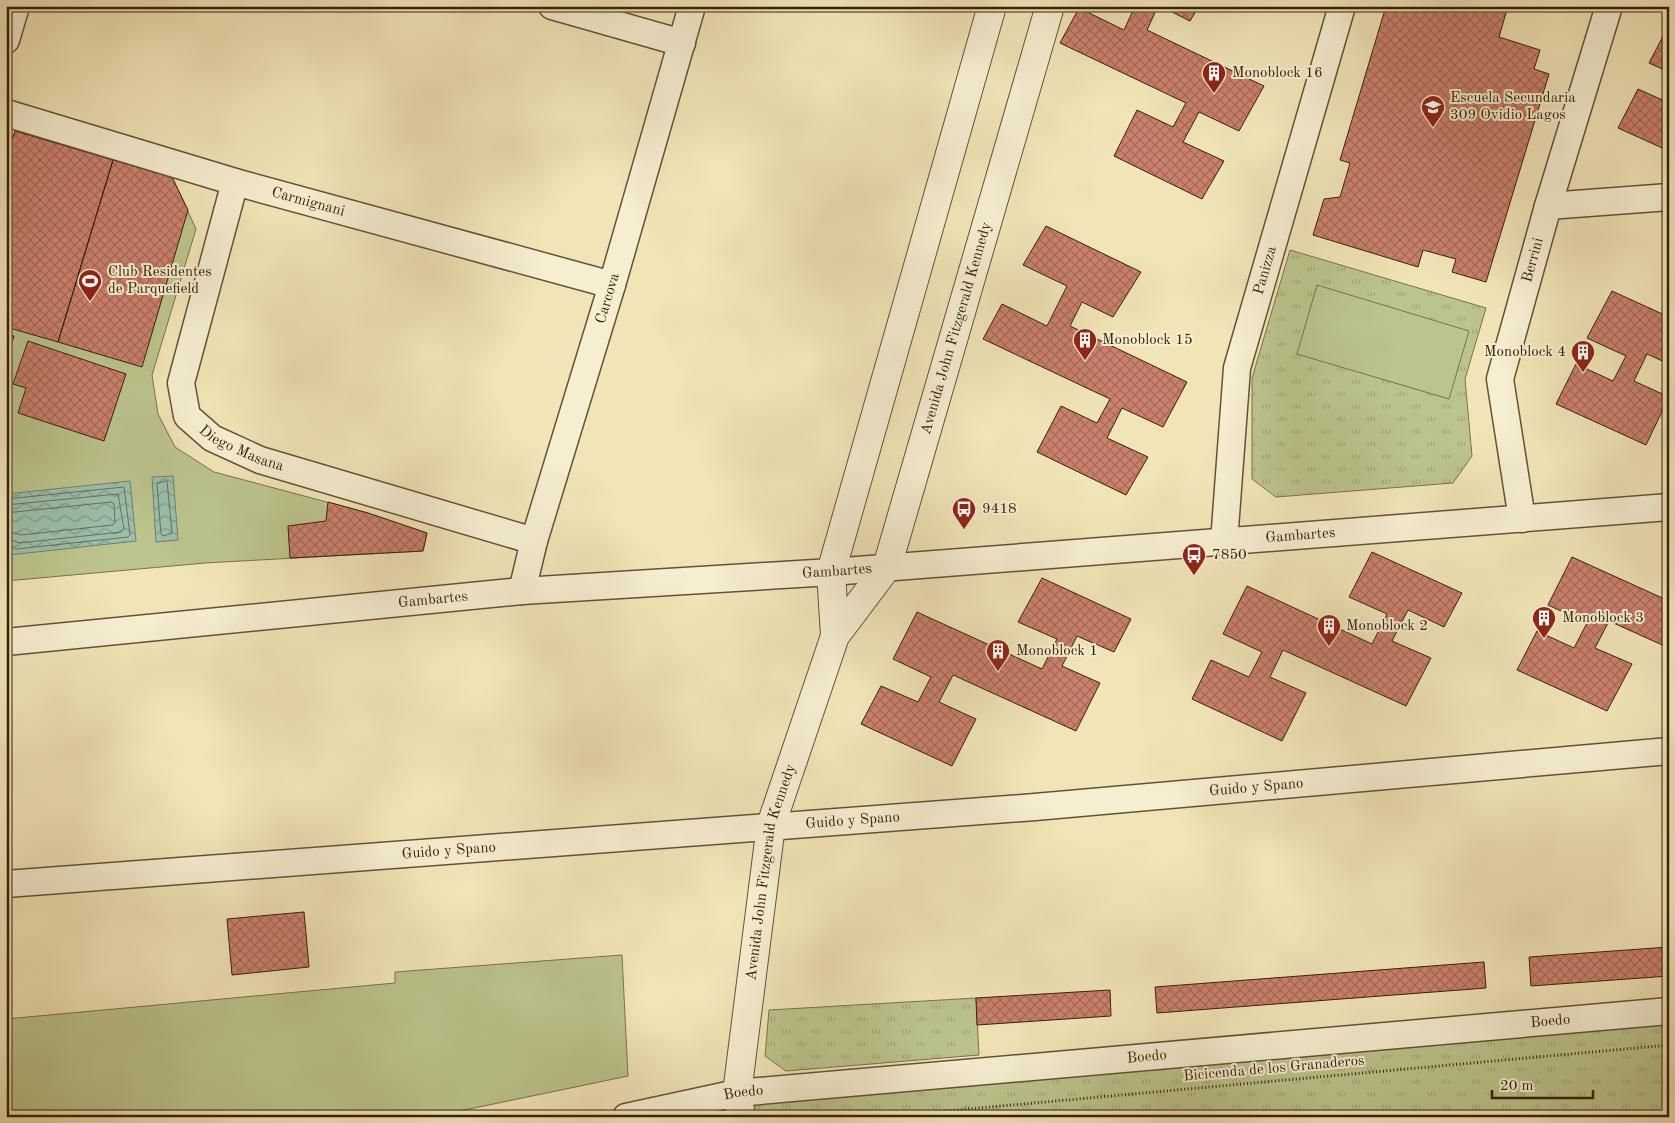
<svg xmlns="http://www.w3.org/2000/svg" width="1675" height="1123" viewBox="0 0 1675 1123" font-family="'Old Standard TT',serif">
<style>
.grass{fill:url(#grass-tufts);stroke:#79734b}
.garden{fill:#bcc48d;stroke:#79734b}
.water{fill:url(#water-waves);stroke:#73806b}
.lines{fill:none;stroke-linecap:round;stroke-linejoin:round}
.shore{stroke:#68705a;stroke-width:1}
.building{fill:url(#building-cross-hatch);stroke:#362209}
.minor-casing{stroke:#655335;stroke-width:29}
.tertiary-casing{stroke:#655335;stroke-width:30}
.path{stroke:#362209;stroke-width:3;stroke-dasharray:1 2.5;stroke-linecap:butt}
.minor{stroke:#f6eed1;stroke-width:26}
.tertiary{stroke:#f6eed1;stroke-width:28}
.labels{text-anchor:middle;dominant-baseline:central;stroke-width:4;stroke-linejoin:round;paint-order:stroke}
.poi-label{font-size:15px;fill:#362209;stroke:#f6eed1;text-anchor:start}
.street-label{font-size:15px;fill:#362209;stroke:#f6eed1}
</style>
<defs>
<pattern id="grass-tufts" width="24" height="20" patternUnits="userSpaceOnUse" patternTransform="scale(1.25)"><rect width="24" height="20" fill="#bcc48d"/><path d="M3 7l-1-3M5 7V3M7 7l1-3M15 17l-1-3M17 17v-4M19 17l1-3" fill="none" stroke="#a2a878"/></pattern>
<pattern id="water-waves" width="16" height="10" patternUnits="userSpaceOnUse" patternTransform="scale(1.25)"><rect width="16" height="10" fill="#9bbfac"/><path d="M0 5q4-4 8 0t8 0" fill="none" stroke="#7f9b8a"/></pattern>
<pattern id="building-cross-hatch" width="8" height="8" patternUnits="userSpaceOnUse" patternTransform="scale(1.25)"><rect width="8" height="8" fill="#cc816e"/><path d="M0 0l8 8M0 8l8-8" fill="none" stroke="#a66959"/></pattern>
</defs>
<rect width="100%" height="100%" fill="#f1e5b8"/>
<filter id="stains"><feTurbulence type="fractalNoise" baseFrequency=".004" numOctaves="4"/><feColorMatrix values="0 0 0 0 .2 0 0 0 0 .09 0 0 0 0 .02 0 0 0 .5 -.17"/></filter>
<radialGradient id="worn" r=".72"><stop offset=".6" stop-color="#630" stop-opacity="0"/><stop offset="1" stop-color="#630" stop-opacity=".3"/></radialGradient>
<path class="grass" d="M1290,250L1486,308L1465,379L1472,456L1453,483L1276,497L1252,479V378Z
M976,998L979,1055L786,1071L765,1056L769,1010Z
M1669,1011V1117H626Z"/>
<path class="garden" d="M15,131L172,177L196,229L152,375L158,414L175,447L214,472L368,513L427,533L423,551L205,563L6,581V159Z
M1317,285L1469,331L1449,399L1297,354Z
M622,955L628,1076L431,1117H6V1019L395,983V972Z"/>
<path class="water" d="M173,476L178,540L156,542L152,477Z
M130,481L136,541L9,555L6,494Z"/>
<g class="lines">
<path class="shore" d="M167,481L172,533L163,536L161,534L157,484Z
M6,499L124,487L130,535L128,537L16,549L6,544
M6,505L118,494L124,529L121,532L19,543L6,538
M6,513L111,502L114,504L115,522L113,525L21,535L6,530"/>
</g>
<path class="building" d="M1135,6H1158L1147,30L1264,86L1239,131L1199,112L1183,142L1224,161L1202,199L1114,156L1137,110L1173,127L1186,103L1060,43L1079,8L1124,30Z
M1160,6H1199L1190,21Z
M1386,6H1508L1499,37L1540,50L1534,69L1549,74L1486,282L1452,272L1456,259L1423,250L1418,267L1313,235L1324,199L1340,197L1350,163L1340,160Z
M1669,25V72L1649,63Z
M1638,89L1669,103V151L1618,128Z
M15,131L113,160L58,342L6,327V159Z
M113,160L172,177L188,210L142,367L58,342Z
M1046,226L1141,272L1113,317L1082,302L1070,326L1187,382L1163,427L1122,408L1107,438L1148,457L1126,495L1037,452L1061,406L1097,423L1110,399L983,339L1002,304L1047,326L1067,286L1023,265Z
M1612,291L1669,317V364L1647,354L1634,381L1669,397L1646,445L1556,404L1576,364L1613,381L1626,356L1587,338Z
M6,334L14,336L6,361Z
M28,341L126,374L104,441L18,413L26,388L13,384Z
M328,502L368,513L427,533L423,551L290,558L288,526L326,521Z
M1372,552L1462,593L1444,627L1408,610L1392,641L1431,658L1406,706L1283,650L1270,677L1306,693L1282,741L1192,699L1211,660L1249,677L1262,652L1223,634L1247,586L1372,644L1387,614L1349,597Z
M1572,557L1669,601V648L1609,621L1595,648L1632,664L1607,711L1517,670L1537,631L1574,648L1587,623L1548,605Z
M1042,578L1131,619L1114,652L1077,636L1062,666L1100,683L1076,731L953,675L939,702L976,719L952,766L861,724L881,686L918,702L931,677L893,659L917,612L1042,669L1057,639L1018,622Z
M304,912L309,967L232,975L227,919Z
M1669,947V976L1531,986L1529,957Z
M1484,962L1486,988L1157,1013L1155,987Z
M1110,990L1111,1016L977,1025L976,998Z"/>
<g class="lines">
<g class="minor-casing">
<g id="minor">
<path d="M552,6L682,43"/>
<path d="M6,40L16,6"/>
<path id="s1" d="M6,113L235,182L612,285"/>
<path id="s2" d="M235,182L181,383L187,416L212,438L260,460L534,541"/>
<path d="M1548,206L1669,197"/>
<path id="s3" d="M1522,519L1500,379L1548,206L1609,6"/>
<path id="s4" d="M1224,542L1237,368L1342,6"/>
<path id="s5" d="M522,591L534,541L612,285L692,6"/>
<path id="s6" d="M6,642L522,591L831,572L1669,507"/>
<path id="s7" d="M6,884L1035,807L1669,751"/>
<path id="s8" d="M626,1117L737,1093L1669,1011"/>
</g>
</g>
<g class="tertiary-casing">
<g id="tertiary">
<path d="M835,636L831,572L992,6"/>
<path id="s9" d="M741,1117L737,1093L771,825L835,636L887,567L1050,6"/>
</g>
</g>
<path class="path" d="M881,1117L1669,1045"/>
<use href="#minor" class="minor"/>
<use href="#tertiary" class="tertiary"/>
</g>
<defs>
<g id="building-pin" transform="scale(1.25)"><path d="M0 17L-7.5 6A9.5 9.5 0 1 1 7.5 6Z" fill="#8f2418" stroke="#f6eed1"/><path d="M-4-6H4V6H1V3H-1V6H-4ZM-2.5-4.3h1.7v1.8h-1.7ZM.8-4.3h1.7v1.8H.8ZM-2.5-1h1.7V.8h-1.7ZM.8-1h1.7V.8H.8Z" fill="#fff"/></g>
<g id="school-pin" transform="scale(1.25)"><path d="M0 17L-7.5 6A9.5 9.5 0 1 1 7.5 6Z" fill="#8f2418" stroke="#f6eed1"/><path d="M0-5L7-2L0 1L-7-2ZM-4 1L0 2.5L4 1V4Q0 6-4 4Z" fill="#fff"/></g>
<g id="stadium-pin" transform="scale(1.25)"><path d="M0 17L-7.5 6A9.5 9.5 0 1 1 7.5 6Z" fill="#8f2418" stroke="#f6eed1"/><path d="M0-5a6.5 5 0 1 0 0 10a6.5 5 0 1 0 0-10ZM-3.5-1.8h7v3.6h-7Z" fill="#fff"/></g>
<g id="bus-pin" transform="scale(1.25)"><path d="M0 17L-7.5 6A9.5 9.5 0 1 1 7.5 6Z" fill="#8f2418" stroke="#f6eed1"/><path d="M-5-6H5V4H4V6H2V4H-2V6H-4V4H-5ZM-3.5-4V0h7V-4ZM-3.5 1.2v1.5H-2V1.2ZM2 1.2v1.5H3.5V1.2Z" fill="#fff"/></g>
</defs>
<g fill-rule="evenodd">
<use href="#building-pin" x="1214" y="73"/>
<use href="#school-pin" x="1433" y="107"/>
<use href="#stadium-pin" x="90" y="281"/>
<use href="#building-pin" x="1085" y="340"/>
<use href="#building-pin" x="1583" y="352"/>
<use href="#bus-pin" x="964" y="509"/>
<use href="#bus-pin" x="1194" y="555"/>
<use href="#building-pin" x="1544" y="618"/>
<use href="#building-pin" x="1329" y="626"/>
<use href="#building-pin" x="998" y="651"/>
</g>
<g class="labels">
<g class="poi-label">
<text x="1232" y="73">Monoblock 16</text>
<text x="1450" y="98">Escuela Secundaria<tspan x="1450" dy="17">309 Ovidio Lagos</tspan></text>
<text x="108" y="272">Club Residentes<tspan x="108" dy="17">de Parquefield</tspan></text>
<text x="1102" y="340">Monoblock 15</text>
<text x="1566" y="352" text-anchor="end">Monoblock 4</text>
<text x="982" y="509">9418</text>
<text x="1212" y="555">7850</text>
<text x="1562" y="618">Monoblock 3</text>
<text x="1346" y="626">Monoblock 2</text>
<text x="1016" y="651">Monoblock 1</text>
</g>
<g class="street-label">
<text stroke="none"><textPath href="#s1" startOffset="315">Carmignani</textPath></text>
<text stroke="none"><textPath href="#s3" startOffset="265">Berrini</textPath></text>
<text stroke="none"><textPath href="#s4" startOffset="276">Panizza</textPath></text>
<text stroke="none"><textPath href="#s5" startOffset="305">Carcova</textPath></text>
<text stroke="none"><textPath href="#s9" startOffset="829">Avenida John Fitzgerald Kennedy</textPath></text>
<text stroke="none"><textPath href="#s2" startOffset="306">Diego Masana</textPath></text>
<text stroke="none"><textPath href="#s6" startOffset="1299">Gambartes</textPath></text>
<text stroke="none"><textPath href="#s6" startOffset="834">Gambartes</textPath></text>
<text stroke="none"><textPath href="#s6" startOffset="429">Gambartes</textPath></text>
<text stroke="none"><textPath href="#s7" startOffset="1254">Guido y Spano</textPath></text>
<text stroke="none"><textPath href="#s7" startOffset="849">Guido y Spano</textPath></text>
<text stroke="none"><textPath href="#s7" startOffset="444">Guido y Spano</textPath></text>
<text stroke="none"><textPath href="#s9" startOffset="248">Avenida John Fitzgerald Kennedy</textPath></text>
<text stroke="none"><textPath href="#s8" startOffset="930">Boedo</textPath></text>
<text stroke="none"><textPath href="#s8" startOffset="525">Boedo</textPath></text>
<text transform="translate(1274 1069) rotate(-5)">Bicicenda de los Granaderos</text>
<text stroke="none"><textPath href="#s8" startOffset="120">Boedo</textPath></text>
</g>
</g>
<rect width="1675" height="1123" fill="none" stroke="#f1e5b8" stroke-width="25"/>
<rect x="8" y="8" width="1660" height="1108" fill="none" stroke="#362209" stroke-width="2.5"/>
<rect x="12" y="12" width="1650" height="1098" fill="none" stroke="#362209"/>
<path d="M1492 1090v8h101v-8" fill="none" stroke="#362209" stroke-width="2.5"/>
<text x="1500" y="1090" font-size="15" fill="#362209" stroke="#f6eed1" stroke-width="4" paint-order="stroke">20 m</text>
<rect width="100%" height="100%" filter="url(#stains)"/>
<rect width="100%" height="100%" fill="url(#worn)"/>
</svg>
